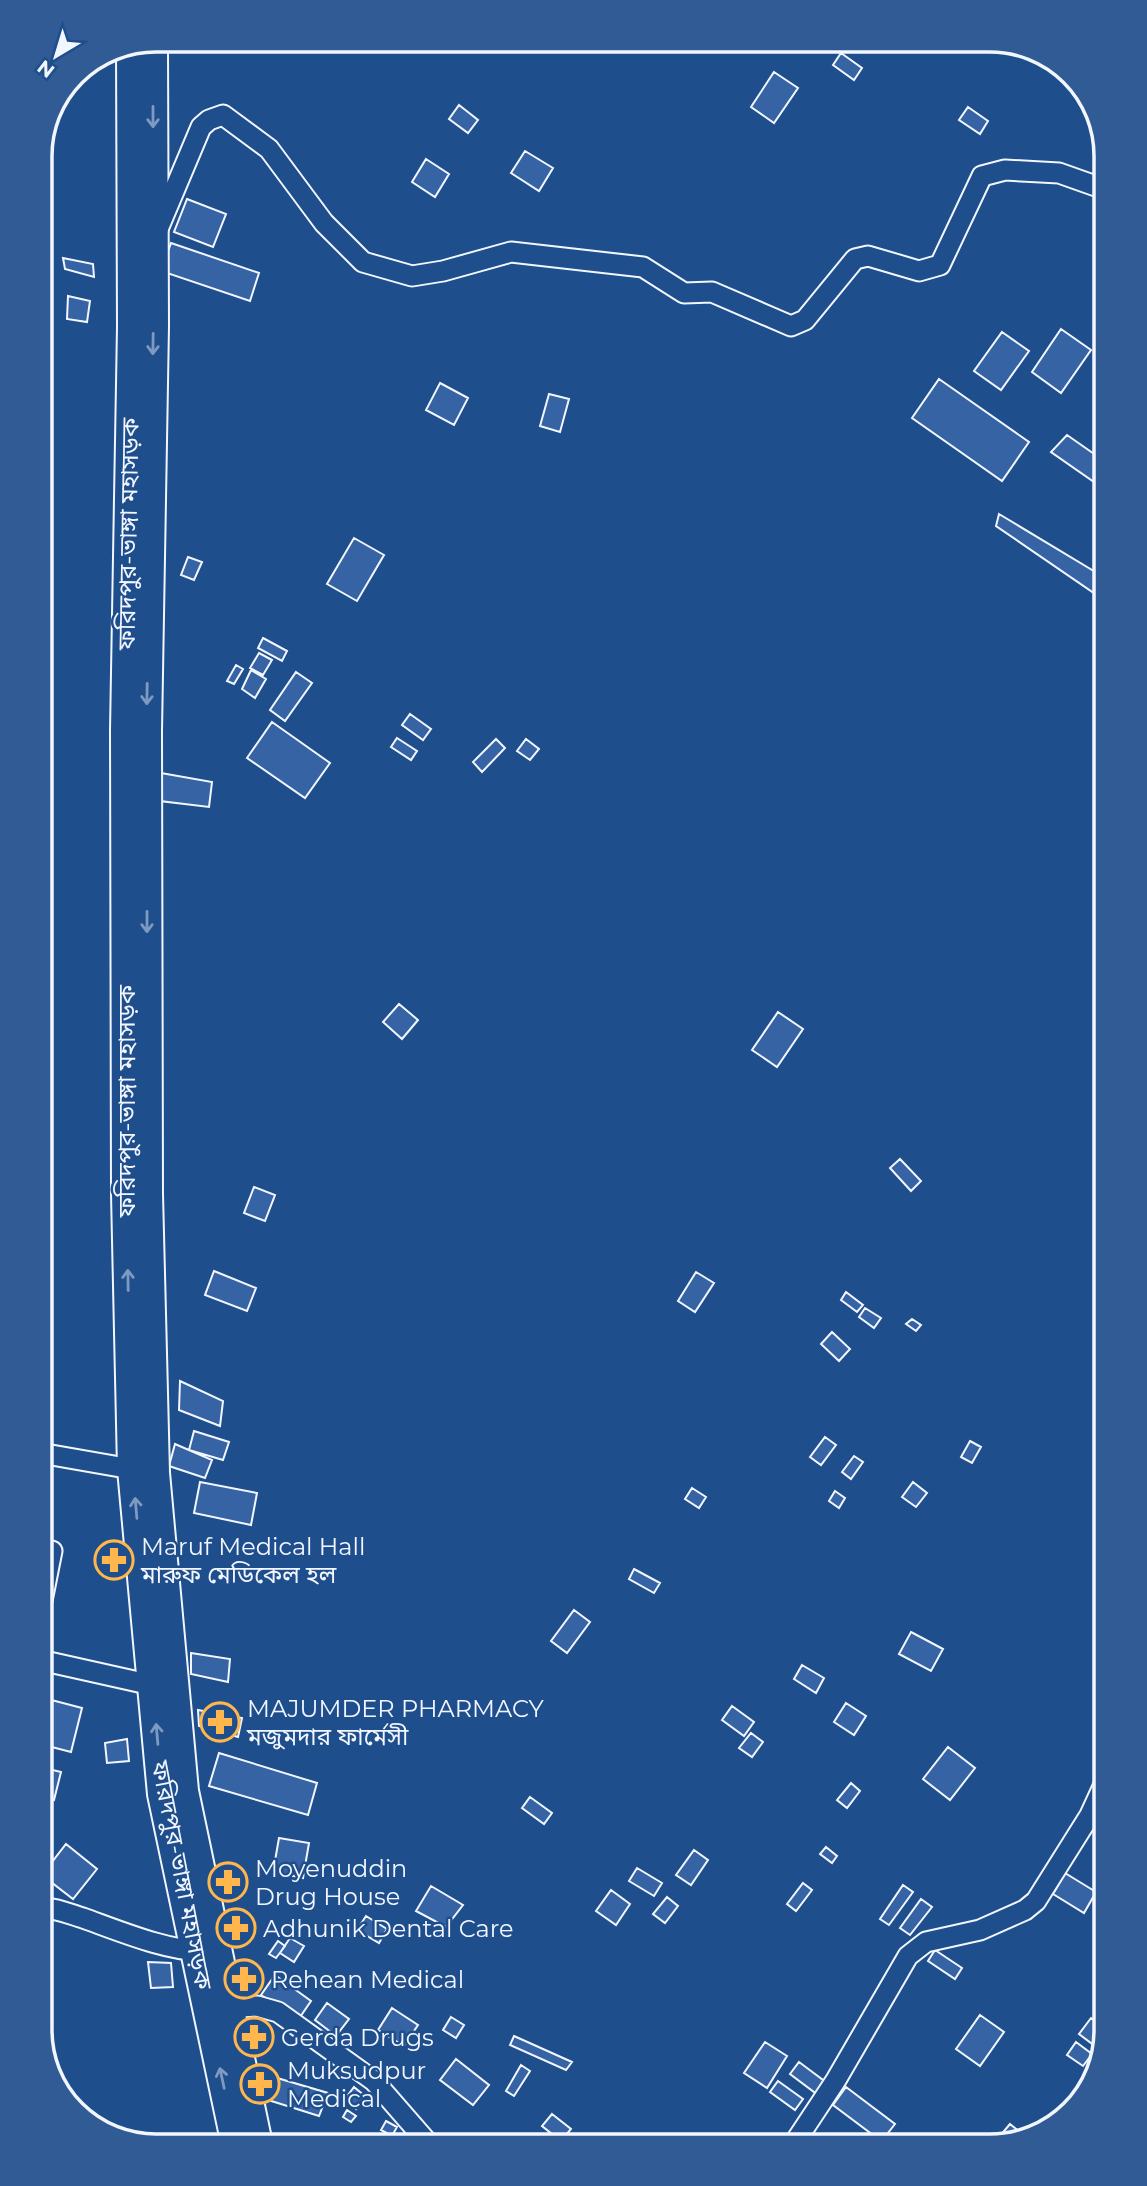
<svg xmlns="http://www.w3.org/2000/svg" width="1147" height="2186" viewBox="0 0 1147 2186" font-family="Montserrat,'Noto Sans Bengali',sans-serif">
<style>
.building{fill:#3563a3;stroke:#f2f6ff;stroke-width:2}
.lines{fill:none;stroke-linecap:round;stroke-linejoin:round}
.minor-casing{stroke:#f2f6ff;stroke-width:23}
.highway-casing{stroke:#f2f6ff;stroke-width:32}
.minor{stroke:#1f4e8c;stroke-width:19}
.highway{stroke:#1f4e8c;stroke-width:28}
.oneway{stroke:#7e9ac0}
.labels{text-anchor:middle;dominant-baseline:central;stroke-width:5;stroke-linejoin:round;paint-order:stroke}
.street-label{font-size:24px;fill:#f2f6ff;stroke:#1f4e8c}
.poi-label{font-size:24px;fill:#f2f6ff;stroke:#1f4e8c;text-anchor:start}
.rim{fill:none;stroke:#f2f6ff;stroke-width:3.5}
</style>
<rect width="100%" height="100%" fill="#1f4e8c"/>
<path class="building" d="M841,53L862,68L854,80L833,65Z
M774,72L798,88L774,123L751,107Z
M459,105L478,120L468,133L449,119Z
M968,107L988,121L980,134L959,120Z
M525,151L553,168L539,191L511,173Z
M426,159L449,174L435,197L412,182Z
M187,199L226,214L213,247L174,232Z
M171,243L259,273L250,301L161,271Z
M63,258L93,264L94,277L65,269Z
M68,296L90,301L87,322L67,319Z
M1061,329L1091,350L1061,393L1032,372Z
M1002,332L1029,351L1001,390L974,371Z
M939,379L1029,442L1002,481L912,418Z
M440,383L468,398L454,425L426,410Z
M549,394L569,399L560,432L540,426Z
M1067,435L1107,463V491L1051,452Z
M999,514L1107,579V602L996,526Z
M354,538L384,555L357,601L327,584Z
M188,557L202,562L194,580L181,575Z
M263,638L287,651L282,661L258,648Z
M259,653L272,660L263,675L250,668Z
M236,665L243,669L234,684L227,681Z
M251,670L266,679L255,698L242,689Z
M296,672L312,683L285,721L270,710Z
M410,714L431,729L423,740L402,725Z
M272,722L330,763L305,798L247,758Z
M397,738L417,751L411,760L391,747Z
M496,739L505,748L482,772L473,762Z
M526,739L539,749L530,760L517,751Z
M161,773L212,782L209,807L160,801Z
M399,1004L418,1020L402,1039L383,1022Z
M778,1012L803,1029L777,1067L752,1050Z
M900,1159L921,1181L911,1191L890,1168Z
M254,1187L275,1195L265,1221L244,1213Z
M214,1271L256,1288L247,1311L205,1295Z
M696,1272L714,1283L695,1312L678,1301Z
M846,1292L863,1305L857,1312L841,1300Z
M865,1308L881,1318L874,1328L859,1317Z
M912,1319L921,1325L916,1331L906,1324Z
M832,1332L850,1349L839,1361L821,1344Z
M180,1381L223,1401L220,1426L179,1410Z
M194,1431L229,1442L223,1460L189,1450Z
M825,1437L836,1445L821,1465L810,1457Z
M970,1441L981,1447L972,1463L961,1457Z
M175,1444L212,1460L205,1478L169,1466Z
M854,1456L863,1462L851,1479L842,1472Z
M200,1482L257,1493L251,1525L194,1513Z
M913,1482L927,1493L916,1507L902,1497Z
M692,1488L706,1497L699,1508L685,1499Z
M835,1491L845,1498L839,1508L829,1501Z
M125,1549L126,1570L103,1572V1551Z
M634,1569L660,1583L654,1593L629,1579Z
M574,1610L590,1622L567,1653L551,1641Z
M911,1632L943,1649L931,1671L899,1654Z
M191,1653L230,1659L228,1682L191,1674Z
M802,1665L824,1678L816,1693L794,1679Z
M40,1697L82,1708L71,1752L40,1744Z
M846,1703L866,1716L854,1735L834,1722Z
M732,1706L754,1722L744,1736L722,1720Z
M198,1710L242,1718L238,1737L199,1726Z
M751,1733L763,1742L752,1757L739,1748Z
M127,1739L129,1761L107,1763L105,1743Z
M948,1747L975,1768L950,1800L923,1779Z
M219,1753L317,1783L308,1815L209,1786Z
M40,1767L61,1772L54,1800L40,1796Z
M851,1783L860,1791L847,1808L837,1800Z
M530,1797L552,1813L544,1824L522,1808Z
M40,1806L50,1809L40,1849Z
M279,1838L309,1843L303,1878L273,1872Z
M66,1844L97,1869L73,1899L42,1875Z
M826,1847L837,1856L832,1863L820,1854Z
M694,1850L708,1860L691,1885L676,1875Z
M637,1868L662,1883L654,1896L629,1881Z
M1065,1873L1096,1892L1084,1913L1053,1894Z
M803,1883L812,1890L796,1911L787,1904Z
M903,1885L913,1892L889,1925L880,1919Z
M431,1886L463,1905L446,1927L416,1911Z
M611,1890L630,1904L616,1925L596,1911Z
M667,1897L678,1906L665,1923L653,1914Z
M921,1899L932,1907L910,1935L900,1928Z
M366,1916L387,1929L379,1943L357,1930Z
M290,1938L304,1946L294,1962L280,1953Z
M278,1941L285,1946L276,1958L269,1954Z
M935,1950L962,1968L955,1979L928,1961Z
M148,1962L171,1963L173,1987L151,1988Z
M275,1975L311,2001L298,2020L261,1995Z
M327,2003L349,2019L336,2036L315,2020Z
M392,2008L418,2025L404,2046L378,2030Z
M980,2015L1004,2032L980,2066L956,2049Z
M451,2017L464,2025L456,2038L443,2030Z
M1091,2018L1107,2029L1095,2046L1079,2034Z
M514,2036L572,2062L566,2070L510,2045Z
M765,2042L787,2056L767,2088L744,2073Z
M1076,2042L1092,2054L1083,2066L1067,2055Z
M456,2059L489,2085L473,2105L440,2080Z
M799,2062L827,2083L818,2095L790,2074Z
M521,2065L530,2071L514,2096L506,2091Z
M267,2075L328,2093L319,2116L265,2099Z
M778,2081L803,2099L795,2110L770,2092Z
M354,2087L366,2097L356,2109L345,2099Z
M846,2087L895,2124L884,2138H877L833,2105Z
M347,2110L356,2116L351,2122L343,2117Z
M552,2114L571,2129L561,2141L542,2126Z
M386,2121L397,2127L392,2136L381,2130Z
M1010,2124L1026,2137H999Z
M305,2134L307,2144H284L282,2138Z"/>
<g class="lines">
<g class="minor-casing">
<path id="minor" d="M158,229L201,127L209,120L223,115L269,149L324,223L363,262L412,276L443,271L511,252L643,267L684,293L712,292L791,326L805,320L855,259L868,256L919,271L940,265L982,176L1005,170L1059,173L1107,190
M40,1453L143,1471
M40,1611L52,1551
M40,1660L152,1685
M40,1908C54,1907 70,1914 83,1918C114,1929 174,1954 205,1950
M229,2008L257,2006L278,2012L374,2081L428,2143
M797,2139L836,2080L908,1956L926,1942L980,1930L1025,1910L1036,1901L1090,1815L1107,1778"/>
</g>
<g class="highway-casing">
<path id="highway" d="M131,49L132,326L125,730L126,1194L132,1469L162,1794L236,2145
M153,49L154,326L147,731L148,1194L155,1473L184,1791L258,2144"/>
</g>
<use href="#minor" class="minor"/>
<use href="#highway" class="highway"/>
</g>
<defs><path id="oneway-shaft" d="M-6 0H5M1.5-3L5.5 0L1.5 3" fill="none" stroke-width="1.6" stroke-linecap="round" stroke-linejoin="round" transform="scale(1.75)"/></defs>
<g class="oneway">
<use href="#oneway-shaft" transform="translate(153 117) rotate(90)"/>
<use href="#oneway-shaft" transform="translate(153 344) rotate(91)"/>
<use href="#oneway-shaft" transform="translate(147 694) rotate(91)"/>
<use href="#oneway-shaft" transform="translate(147 922) rotate(90)"/>
<use href="#oneway-shaft" transform="translate(128 1280) rotate(-91)"/>
<use href="#oneway-shaft" transform="translate(136 1508) rotate(-95)"/>
<use href="#oneway-shaft" transform="translate(157 1734) rotate(-95)"/>
<use href="#oneway-shaft" transform="translate(222 2078) rotate(-102)"/>
</g>
<defs>
<g id="pharmacy-ring" transform="scale(2.0125)"><circle r="9.5" fill="#1f4e8c" stroke="#ffb74d" stroke-width="1.5"/><path d="M-2-6h4v4h4v4h-4v4h-4v-4h-4v-4h4Z" fill="#ffb74d"/></g>
</defs>
<g fill-rule="evenodd">
<use href="#pharmacy-ring" x="114" y="1560"/>
<use href="#pharmacy-ring" x="220" y="1722"/>
<use href="#pharmacy-ring" x="228" y="1882"/>
<use href="#pharmacy-ring" x="236" y="1928"/>
<use href="#pharmacy-ring" x="244" y="1979"/>
<use href="#pharmacy-ring" x="254" y="2037"/>
<use href="#pharmacy-ring" x="260" y="2084"/>
</g>
<g class="labels">
<g class="street-label">
<text transform="translate(128 534) rotate(-89)">ফরিদপুর-ভাঙ্গা মহাসড়ক</text>
<text transform="translate(126 1101) rotate(-90)">ফরিদপুর-ভাঙ্গা মহাসড়ক</text>
<text transform="translate(182 1875) rotate(79)">ফরিদপুর-ভাঙ্গা মহাসড়ক</text>
</g>
<g class="poi-label">
<text x="141" y="1546">Maruf Medical Hall<tspan x="141" dy="28">মারুফ মেডিকেল হল</tspan></text>
<text x="247" y="1708">MAJUMDER PHARMACY<tspan x="247" dy="28">মজুমদার ফার্মেসী</tspan></text>
<text x="255" y="1868">Moyenuddin<tspan x="255" dy="28">Drug House</tspan></text>
<text x="263" y="1928">Adhunik Dental Care</text>
<text x="271" y="1979">Rehean Medical</text>
<text x="281" y="2037">Gerda Drugs</text>
<text x="287" y="2070">Muksudpur<tspan x="287" dy="28">Medical</tspan></text>
</g>
</g>
<path d="M0 0H1147V2186H0ZM156 52H990A104 104 0 0 1 1094 156V2030A104 104 0 0 1 990 2134H156A104 104 0 0 1 52 2030V156A104 104 0 0 1 156 52Z" fill="#305b95" fill-rule="evenodd"/>
<path class="rim" d="M156 52H990A104 104 0 0 1 1094 156V2030A104 104 0 0 1 990 2134H156A104 104 0 0 1 52 2030V156A104 104 0 0 1 156 52Z"/>
<g transform="translate(56 56) rotate(218)" stroke="#1f4e8c" stroke-width="5" paint-order="stroke">
<path d="M0-5L12 26L0 18L-12 26Z" fill="#f2f6ff"/>
<text y="-10" font-size="19" font-weight="bold" text-anchor="middle" fill="#f2f6ff">N</text>
</g>
</svg>
